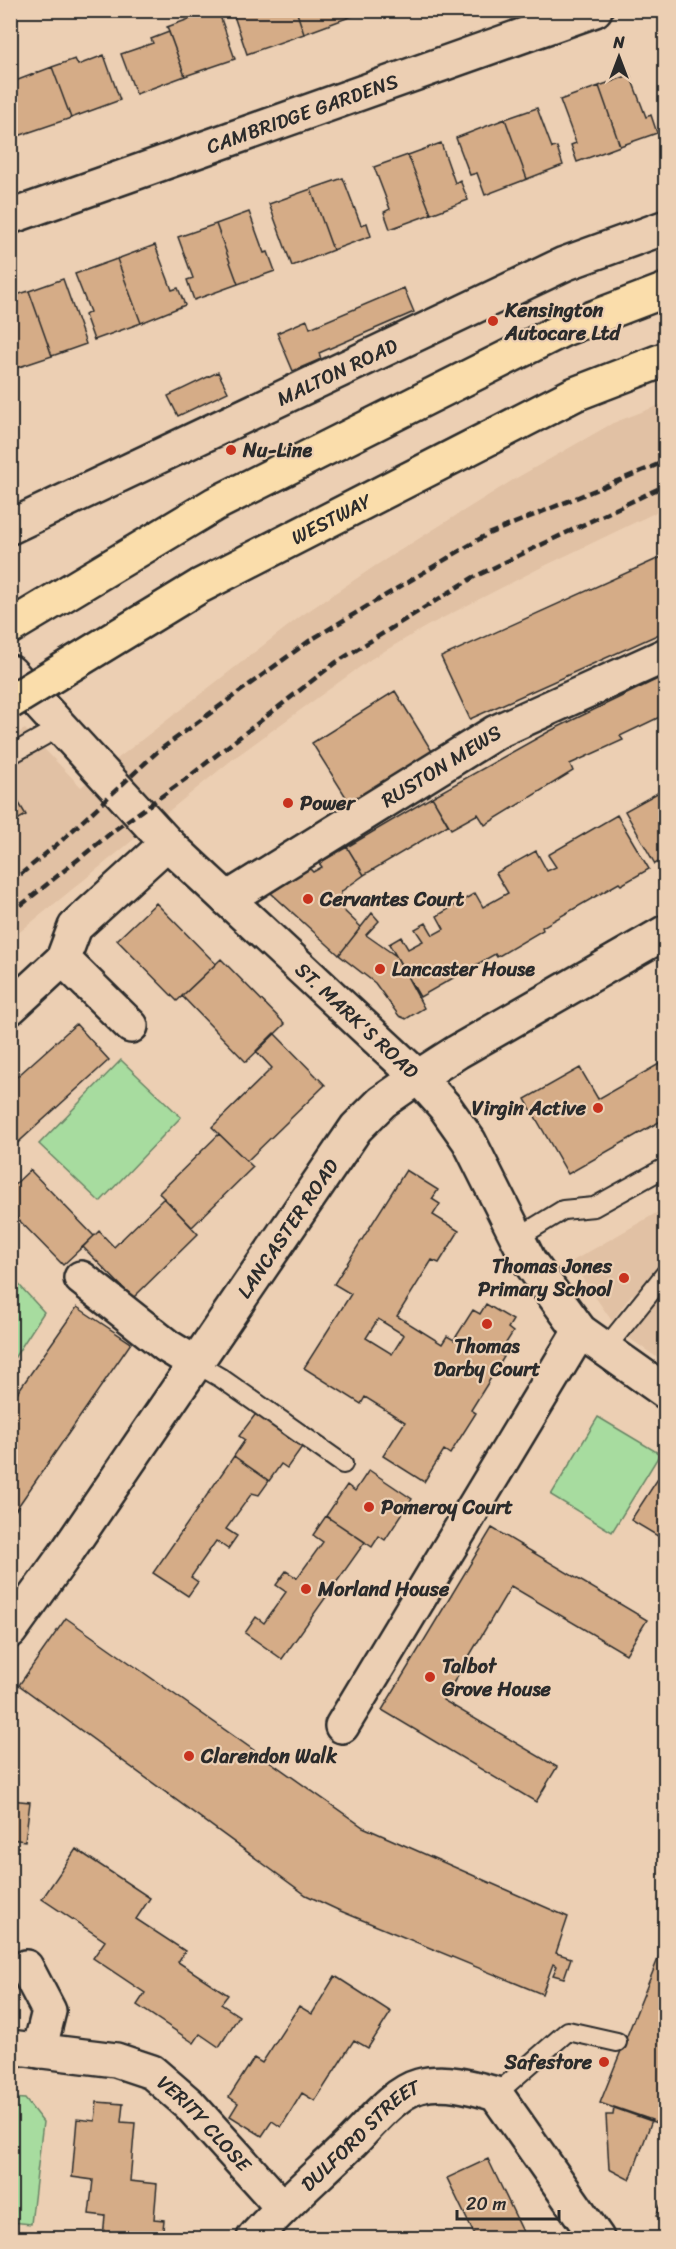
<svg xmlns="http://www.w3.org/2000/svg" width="676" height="2249" viewBox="0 0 676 2249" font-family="Sriracha,sans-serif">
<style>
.built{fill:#e1c1a4}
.green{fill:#a7dc9f;stroke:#698465;stroke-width:1.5}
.building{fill:#d5ac87;stroke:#2b2b2b;stroke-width:1.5;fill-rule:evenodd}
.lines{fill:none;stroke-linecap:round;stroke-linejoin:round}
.lane-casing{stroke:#2b2b2b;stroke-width:22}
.street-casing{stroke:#2b2b2b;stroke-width:38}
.secondary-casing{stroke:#2b2b2b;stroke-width:38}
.highway-casing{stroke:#2b2b2b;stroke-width:38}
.lane{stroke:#eccfb3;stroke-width:18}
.street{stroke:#eccfb3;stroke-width:33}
.secondary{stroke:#eccfb3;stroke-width:33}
.highway{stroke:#faddab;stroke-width:33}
.rail{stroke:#2b2b2b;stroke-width:4.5;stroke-dasharray:9 4.5;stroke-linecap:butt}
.highway-bridge-casing{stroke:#2b2b2b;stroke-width:38;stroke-linecap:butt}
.highway-bridge{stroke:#faddab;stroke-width:33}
.poi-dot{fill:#c8321e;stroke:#eccfb3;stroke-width:2}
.labels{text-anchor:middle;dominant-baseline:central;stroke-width:4.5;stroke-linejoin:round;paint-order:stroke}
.street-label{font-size:20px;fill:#2b2b2b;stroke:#eccfb3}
.poi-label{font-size:20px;font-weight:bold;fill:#2b2b2b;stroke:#eccfb3;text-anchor:start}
</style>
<rect width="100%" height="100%" fill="#eccfb3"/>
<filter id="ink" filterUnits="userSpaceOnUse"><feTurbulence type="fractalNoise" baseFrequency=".0167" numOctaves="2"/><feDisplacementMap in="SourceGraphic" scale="12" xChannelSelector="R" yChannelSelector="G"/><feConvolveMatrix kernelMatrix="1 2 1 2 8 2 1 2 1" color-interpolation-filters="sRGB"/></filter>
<g filter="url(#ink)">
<path class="built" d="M665,403V508L538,569L427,626L371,659L233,759L11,939V737L25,729L81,787L301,616L375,566L513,480L613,423Z
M665,1208V1363L626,1336L641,1302L632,1294L612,1321L571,1262Z"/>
<path class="green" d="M121,1060L181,1117L100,1202L39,1144Z
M11,1276L44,1312L11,1363Z
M598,1417L660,1454L612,1532L551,1495Z
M10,2098L25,2099L43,2122L31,2224L11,2222Z"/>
<path class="building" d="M214,10H218L235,59L185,76L167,27Z
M232,10H296L304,34L247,54Z
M296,10H354L355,15L304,34Z
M169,32L185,76L136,94L121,54L153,43L151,39Z
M104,55L120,100L71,118L52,67L75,59L78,65Z
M52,67L71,118L18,136L10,115V83Z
M630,75L646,117L651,115L657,133L620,146L599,86Z
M599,86L620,146L577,162L571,145L576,143L560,100Z
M537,108L552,148L557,147L563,165L527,179L505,119Z
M505,119L527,179L485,195L477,173L470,175L456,138Z
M441,143L455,183L460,180L468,200L431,214L408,155Z
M408,155L431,214L390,229L384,212L390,209L374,167Z
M343,178L361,225L367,223L371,236L333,250L311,189Z
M311,189L333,250L292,266L269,204Z
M249,212L264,253L268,252L275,271L238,284L216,224Z
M216,224L238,284L194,300L187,280L193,278L178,237Z
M155,245L172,290L178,288L185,305L141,323L117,259Z
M117,259L141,323L94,340L85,315L90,312L75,274Z
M63,279L86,344L52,356L29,291Z
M404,288L414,312L319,353L321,359L293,371L277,333L307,320L310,328Z
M29,291L52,356L16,368L10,351V297Z
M218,372L228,392L178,416L168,396Z
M666,555V631L470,719L441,657Z
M666,675V714L620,736L623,740L570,764L573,771L485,825L478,814L451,829L432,797L550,731Z
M395,691L433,753L351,805L312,743Z
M10,788L26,815L10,824Z
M661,791L666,798V858L655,864L625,811Z
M432,797L448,825L364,875L347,847Z
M617,815L649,869L621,885L619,883L542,927L543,930L497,957L495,954L420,997L389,944L401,937L408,949L423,941L415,929L426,923L433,935L444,929L437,916L475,893L483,907L508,893L496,873L536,851L547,871L556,867L548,855Z
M347,847L364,875L342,891L337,904L361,927L339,955L271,893L309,868L313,872L322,867L319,863Z
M156,903L216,964L177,1001L117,940Z
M372,913L379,921L366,935L396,956L424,1008L406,1019L399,1016L375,983L339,955Z
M221,959L285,1024L246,1062L182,996Z
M76,1024L109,1060L12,1148L10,1083Z
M274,1033L325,1085L247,1161L212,1127L272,1068L256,1051Z
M666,1060V1118L568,1174L525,1099L580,1068L598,1099Z
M219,1134L253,1167L192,1227L159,1193Z
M30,1170L94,1236L63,1265L10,1211V1189Z
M406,1170L438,1190L432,1199L440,1204L433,1215L459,1231L439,1263L432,1260L397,1316L442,1344L447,1336L454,1340L473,1310L480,1314L486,1304L513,1320L508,1328L513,1332L499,1354L504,1357L471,1410L476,1413L450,1454L444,1450L424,1482L383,1456L405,1422L365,1397L361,1404L304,1368L351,1294L334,1284ZM378,1319L404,1335L392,1354L366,1338Z
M164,1198L198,1234L133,1298L83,1247L99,1231L114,1247Z
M77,1307L131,1343L10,1518V1403Z
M258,1411L304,1444L287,1468L281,1464L269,1481L234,1456L245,1440L239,1436Z
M234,1456L269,1481L259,1495L252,1493L226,1529L237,1536L228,1549L216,1541L191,1577L198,1582L188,1596L153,1573Z
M665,1468H666V1541L631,1520Z
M369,1470L412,1499L385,1540L379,1536L372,1547L326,1516L347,1485L355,1491Z
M326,1516L365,1542L282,1659L245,1633L256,1617L264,1623L286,1592L276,1585L286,1571L297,1578L323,1542L313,1535Z
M492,1528L647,1620L626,1654L511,1586L443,1700L557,1767L536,1802L382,1710Z
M66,1618L363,1827L568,1917L556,1953L571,1958L564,1978L553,1975L557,1966L553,1964L542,1994L338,1910L306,1895L19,1685Z
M10,1800L30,1802L25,1841L10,1839Z
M76,1849L150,1898L136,1919L185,1951L178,1962L228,1995L221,2004L239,2016L219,2047L200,2034L194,2043L137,2005L145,1993L93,1958L105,1941L42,1899Z
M666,1939V2103L657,2123L600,2103Z
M335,1976L391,2012L368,2048L354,2040L315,2101L302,2093L281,2127L272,2121L262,2136L230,2116L238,2103L229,2097L254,2058L262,2063L299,2006L312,2014Z
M97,2102L123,2104L121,2122L135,2123L130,2181L157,2184L154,2219L164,2220L162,2238H103L105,2216L89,2214L93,2180L72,2177L77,2119L95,2121Z
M614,2107L652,2120L630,2180L609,2169L606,2115H613Z
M488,2159L526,2238H476L447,2178Z
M666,2192V2238H656L664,2219L656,2216Z"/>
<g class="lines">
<g class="lane-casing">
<path id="lane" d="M10,755L60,727
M517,1238L563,1210L594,1207L666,1167
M604,1350L666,1273
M195,1363L221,1378L343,1464
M496,2094L568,2031L617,2042"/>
</g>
<g class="street-casing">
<g id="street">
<path id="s1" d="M10,527L564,264L666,227"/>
<path id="s2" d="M10,672L167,843L418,1077L445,1107L469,1141L529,1261L580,1331L666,1392"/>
<path id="s3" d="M227,899L496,732L666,655"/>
<path d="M63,959L131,1026"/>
<path d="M10,1008L63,959L75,927L167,843"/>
<path d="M81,1278L167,1346L195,1363"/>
<path d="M342,1726L580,1331"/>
<path d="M26,1967L49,2011L39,2051"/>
<path id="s4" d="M10,2047L116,2060L152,2072L189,2104L282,2207"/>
<path id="s5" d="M254,2238C284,2204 316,2177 349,2145C368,2127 393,2093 419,2086C445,2079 472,2087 496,2094L597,2238"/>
</g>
</g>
<g class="secondary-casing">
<g id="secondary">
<path id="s6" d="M10,217L595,10"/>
<path id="s7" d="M10,1631L69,1549L356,1128L382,1102L418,1077L457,1052L666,932"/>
</g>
</g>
<g class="highway-casing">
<path id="highway" d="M10,627L215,504L564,329L666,290"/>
</g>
<use href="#lane" class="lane"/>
<use href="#street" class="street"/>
<use href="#secondary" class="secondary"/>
<use href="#highway" class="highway"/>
<path class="rail" d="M10,883L60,842L157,752L309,641L488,534L666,461
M10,914L116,829L187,778L335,663L474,577L666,485"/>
<g class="highway-bridge-casing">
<g id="highway-bridge">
<path id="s8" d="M10,702L200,586L575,394L666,359"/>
</g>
</g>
<use href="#highway-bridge" class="highway-bridge"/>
</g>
</g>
<g class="poi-dot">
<circle cx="493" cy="321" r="6"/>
<circle cx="231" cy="450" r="6"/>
<circle cx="288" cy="803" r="6"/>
<circle cx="308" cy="899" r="6"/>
<circle cx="380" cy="969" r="6"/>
<circle cx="598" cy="1108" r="6"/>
<circle cx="624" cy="1278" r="6"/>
<circle cx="487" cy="1324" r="6"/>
<circle cx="369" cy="1507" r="6"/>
<circle cx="306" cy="1589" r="6"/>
<circle cx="430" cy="1677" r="6"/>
<circle cx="189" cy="1756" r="6"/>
<circle cx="604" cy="2062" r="6"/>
</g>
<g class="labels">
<g class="street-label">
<text stroke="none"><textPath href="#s6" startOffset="310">CAMBRIDGE GARDENS</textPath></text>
<text stroke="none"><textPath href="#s1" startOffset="362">MALTON ROAD</textPath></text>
<text stroke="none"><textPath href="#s8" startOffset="370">WESTWAY</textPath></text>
<text stroke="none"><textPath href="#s3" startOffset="252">RUSTON MEWS</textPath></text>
<text stroke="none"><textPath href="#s2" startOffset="492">ST. MARK'S ROAD</textPath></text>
<text stroke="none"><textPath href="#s7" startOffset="489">LANCASTER ROAD</textPath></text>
<text stroke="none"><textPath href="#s4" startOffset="218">VERITY CLOSE</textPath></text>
<text stroke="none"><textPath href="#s5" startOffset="148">DULFORD STREET</textPath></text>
</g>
<g class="poi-label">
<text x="505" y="310">Kensington<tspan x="505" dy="23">Autocare Ltd</tspan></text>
<text x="243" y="450">Nu-Line</text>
<text x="300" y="803">Power</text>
<text x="320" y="899">Cervantes Court</text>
<text x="392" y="969">Lancaster House</text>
<text x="586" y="1108" text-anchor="end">Virgin Active</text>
<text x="612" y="1266" text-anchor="end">Thomas Jones<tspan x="612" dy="23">Primary School</tspan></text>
<text x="487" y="1346" text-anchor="middle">Thomas<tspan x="487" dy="23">Darby Court</tspan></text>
<text x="381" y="1507">Pomeroy Court</text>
<text x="318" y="1589">Morland House</text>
<text x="442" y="1666">Talbot<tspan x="442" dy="23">Grove House</tspan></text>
<text x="201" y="1756">Clarendon Walk</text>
<text x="592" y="2062" text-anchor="end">Safestore</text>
</g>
</g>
<rect width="676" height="2249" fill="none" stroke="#eccfb3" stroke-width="36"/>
<rect x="18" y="18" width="640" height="2213" fill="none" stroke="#2b2b2b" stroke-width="2" filter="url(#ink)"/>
<g transform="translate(619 57)" stroke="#eccfb3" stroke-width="4.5" paint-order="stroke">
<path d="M0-4.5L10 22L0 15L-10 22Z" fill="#2b2b2b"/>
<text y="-9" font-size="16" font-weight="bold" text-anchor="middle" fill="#2b2b2b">N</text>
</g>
<path d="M457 2210v9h102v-9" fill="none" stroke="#2b2b2b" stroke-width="3"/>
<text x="466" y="2210" font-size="18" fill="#2b2b2b" stroke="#eccfb3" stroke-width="4.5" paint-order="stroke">20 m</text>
</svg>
